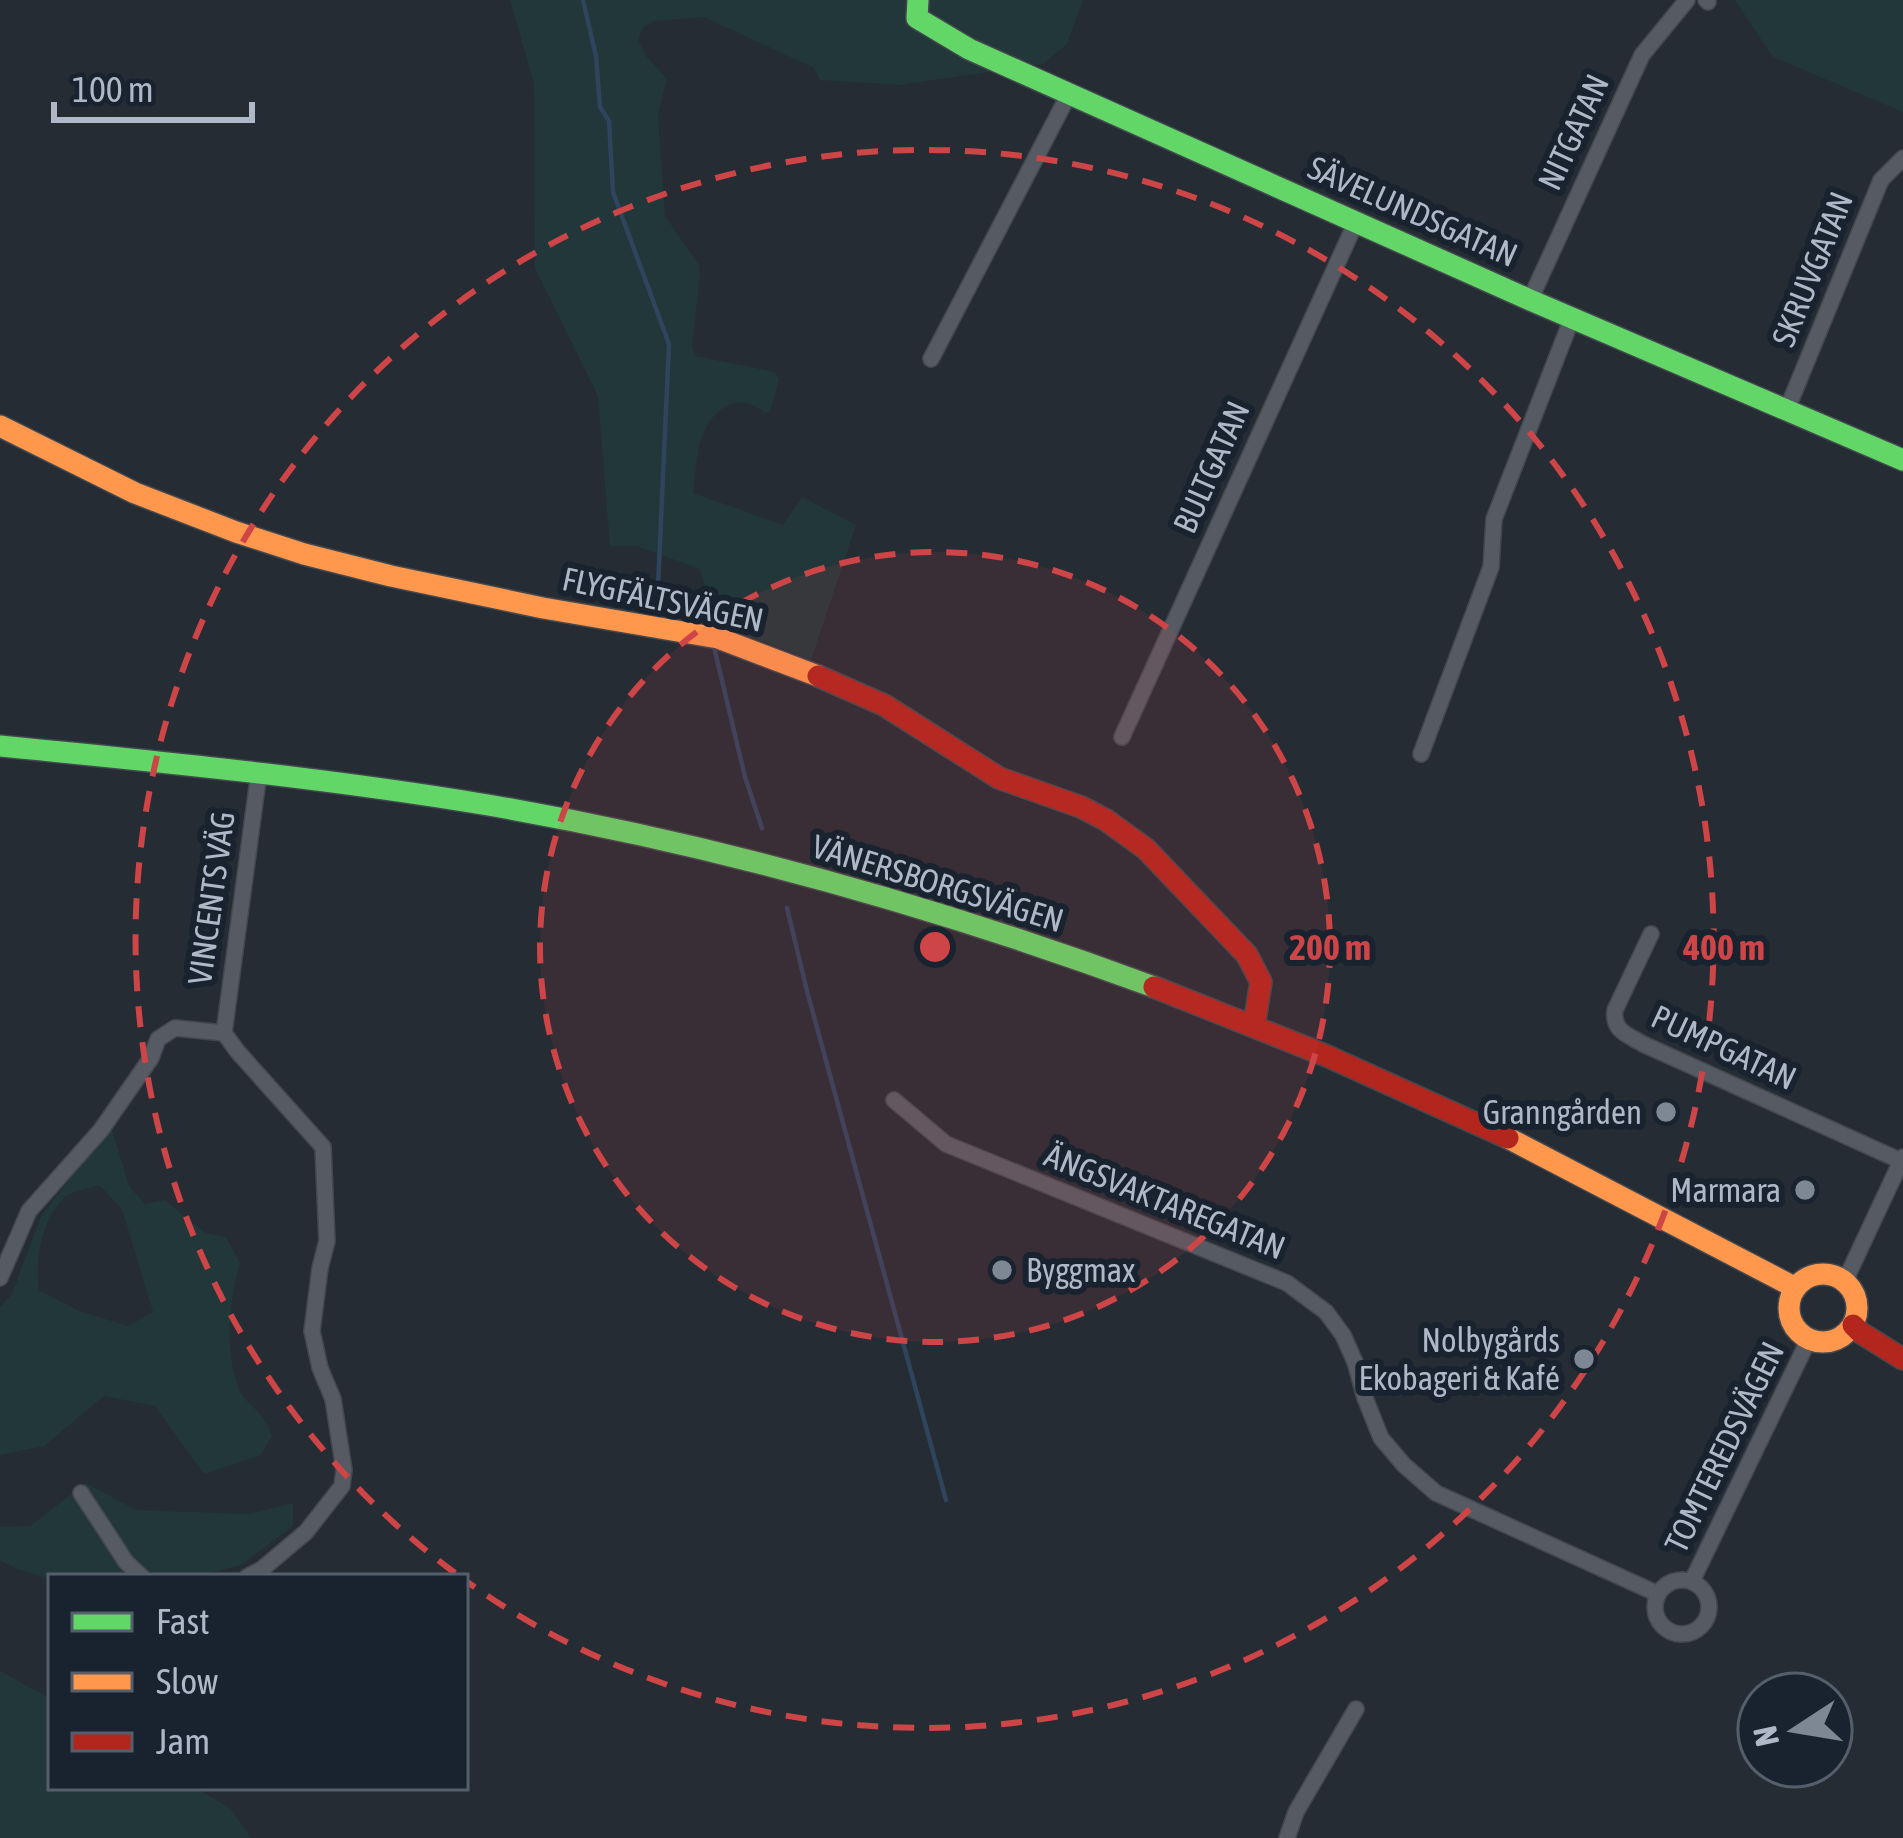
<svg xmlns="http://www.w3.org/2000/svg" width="1903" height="1838" viewBox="0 0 1903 1838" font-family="'Asap Condensed',sans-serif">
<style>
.green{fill:#22373a;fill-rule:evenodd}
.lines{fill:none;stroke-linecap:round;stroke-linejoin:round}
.stream{stroke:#2f445d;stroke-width:4.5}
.street-casing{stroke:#43484f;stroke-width:18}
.fast-casing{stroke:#43484f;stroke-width:24}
.slow-casing{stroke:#43484f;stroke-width:24}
.jam-casing{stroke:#43484f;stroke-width:24}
.street{stroke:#565a62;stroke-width:15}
.fast{stroke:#63d668;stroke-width:21}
.slow{stroke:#ff974d;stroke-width:21}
.jam{stroke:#b3261e;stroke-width:21}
.ring{fill:none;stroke:#ce4548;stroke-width:6;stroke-dasharray:21 15}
.poi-dot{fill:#7e8794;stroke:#19232f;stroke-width:4.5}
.labels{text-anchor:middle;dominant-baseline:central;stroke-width:12;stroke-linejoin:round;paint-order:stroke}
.street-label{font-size:33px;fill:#aeb8c7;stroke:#19232f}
.poi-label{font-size:33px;fill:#aeb8c7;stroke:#19232f;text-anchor:end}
.centre{fill:#ce4548;stroke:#19232f;stroke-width:6}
.ring-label{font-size:36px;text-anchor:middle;font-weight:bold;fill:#ce4548;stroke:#19232f;stroke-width:12;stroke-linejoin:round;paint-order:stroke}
</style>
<rect width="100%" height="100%" fill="#252c34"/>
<path class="green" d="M510,0H1083L1067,44L1043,64L900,85L820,80L814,68L704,17L654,21L643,28L638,39L646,56L667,79L658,115L665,216L699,265L700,275L692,347L695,356L775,372L779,379L770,412L765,413C736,388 709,412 700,443C696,459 695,477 693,493L783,525L802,497L856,525L811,660L715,623L700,569L636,546H610L598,396L535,268L534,84Z
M1735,0H1903V112L1773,57Z
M111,1126L129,1186L145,1204L165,1200L205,1233L226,1237L240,1263C229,1302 224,1350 239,1389C247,1407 264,1410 272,1436L261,1455L204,1474L155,1406L104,1396L44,1446L0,1455V1307L12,1294L41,1216ZM99,1185L122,1209L153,1312L128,1326L79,1311L39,1290C35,1261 41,1221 63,1199C71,1191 88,1189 99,1185Z
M86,1483L136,1510L249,1514L293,1503V1526L241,1565L195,1577L51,1579L17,1569L0,1560V1527L30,1526Z
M0,1671L51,1699V1787H194L231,1809L251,1838H0Z"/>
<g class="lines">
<path class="stream" d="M583,0L596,56L600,107L609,121L613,192L669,344L658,586L676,604L705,625
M714,647L745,777L762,828
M787,908L807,991L946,1500"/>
<g class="street-casing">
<path id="street" d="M1706,0L1708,2
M1530,300L1642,55L1687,0
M931,359L1069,94
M1786,412L1881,180L1903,158
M1122,737L1356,222
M1421,754L1491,567L1494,519L1572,318
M1651,934L1615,1010C1612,1031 1628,1035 1643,1044L1901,1161
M894,1100L946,1144L1287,1283L1326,1312L1343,1335L1355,1362L1365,1398L1381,1438L1404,1465L1436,1493L1658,1594
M0,1278L29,1211L101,1130L151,1058L158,1039L175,1028L224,1033
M1845,1281L1903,1157
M81,1493L126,1562L142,1577
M247,1577L262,1569L306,1532L342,1486L344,1470L333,1399L320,1368L312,1331L320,1268L327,1241L323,1147L238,1052L224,1033L259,772
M1655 1607a27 27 0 1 1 54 0a27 27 0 1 1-54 0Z
M1692,1581L1809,1339
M1287,1838L1296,1812L1356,1709"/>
</g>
<g class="fast-casing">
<path id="fast" d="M918,0L917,18L969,49L1530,300L1903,460
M0,746C163,762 326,778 488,805C715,844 938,907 1154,987"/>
</g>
<g class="slow-casing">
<path id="slow" d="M0,426L135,493L236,532L304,554L391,576L543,608L718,638L818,676
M1508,1138L1796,1288
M1789 1308a34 34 0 1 1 68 0a34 34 0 1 1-68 0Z"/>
</g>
<g class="jam-casing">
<path id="jam" d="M818,676L884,705L999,778L1081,807L1106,820L1146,849L1247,955L1261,982L1254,1026
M1154,987L1327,1056L1508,1138
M1853,1325L1861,1333L1903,1359"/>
</g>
<use href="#street" class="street"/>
<use href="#fast" class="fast"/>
<use href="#slow" class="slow"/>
<use href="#jam" class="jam"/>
</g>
<circle cx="935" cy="947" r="395" fill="#ce4548" fill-opacity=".12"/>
<g class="ring">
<circle cx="935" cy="947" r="395"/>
<path d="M455 1573A789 789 0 1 1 466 1581"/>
</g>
<g class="poi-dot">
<circle cx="1666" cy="1112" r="12"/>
<circle cx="1805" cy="1190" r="12"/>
<circle cx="1002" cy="1270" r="12"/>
<circle cx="1584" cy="1359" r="12"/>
</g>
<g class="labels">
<g class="street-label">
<text transform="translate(1573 132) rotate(-65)">NITGATAN</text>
<text transform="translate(1413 211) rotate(24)">SÄVELUNDSGATAN</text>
<text transform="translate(1812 269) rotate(-68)">SKRUVGATAN</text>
<text transform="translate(1211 467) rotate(-66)">BULTGATAN</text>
<text transform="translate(663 599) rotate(12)">FLYGFÄLTSVÄGEN</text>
<text transform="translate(938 883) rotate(17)">VÄNERSBORGSVÄGEN</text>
<text transform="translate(211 898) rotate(-82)">VINCENTS VÄG</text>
<text transform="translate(1724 1047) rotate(25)">PUMPGATAN</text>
<text transform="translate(1165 1201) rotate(22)">ÄNGSVAKTAREGATAN</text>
<text transform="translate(1724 1447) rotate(-64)">TOMTEREDSVÄGEN</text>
</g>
<g class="poi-label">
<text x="1642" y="1112">Granngården</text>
<text x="1781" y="1190">Marmara</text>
<text x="1026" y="1270" text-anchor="start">Byggmax</text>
<text x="1560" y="1340">Nolbygårds<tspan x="1560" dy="38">Ekobageri &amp; Kafé</tspan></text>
</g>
</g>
<circle cx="935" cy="947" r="18" class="centre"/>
<g class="ring-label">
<text x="1330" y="960">200 m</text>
<text x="1724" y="960">400 m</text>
</g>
<rect x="48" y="1574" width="420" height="216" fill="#19232f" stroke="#555f6c" stroke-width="3"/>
<rect x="72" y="1613" width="60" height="18" fill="#63d668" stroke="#555f6c" stroke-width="3"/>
<text x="156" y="1634" font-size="36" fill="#aeb8c7">Fast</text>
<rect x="72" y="1673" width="60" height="18" fill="#ff974d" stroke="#555f6c" stroke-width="3"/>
<text x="156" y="1694" font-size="36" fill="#aeb8c7">Slow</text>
<rect x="72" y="1733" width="60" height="18" fill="#b3261e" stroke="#555f6c" stroke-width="3"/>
<text x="156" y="1754" font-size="36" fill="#aeb8c7">Jam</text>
<g transform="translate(1795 1730) rotate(258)"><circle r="57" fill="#19232f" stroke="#555f6c" stroke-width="3"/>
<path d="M0-9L21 45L0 30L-21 45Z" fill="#7e8794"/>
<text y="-18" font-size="33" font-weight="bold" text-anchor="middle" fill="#aeb8c7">N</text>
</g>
<path d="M54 102v18h198v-18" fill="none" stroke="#aeb8c7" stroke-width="6"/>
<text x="72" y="102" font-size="36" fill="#aeb8c7" stroke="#19232f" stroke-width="9" paint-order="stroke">100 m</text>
</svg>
